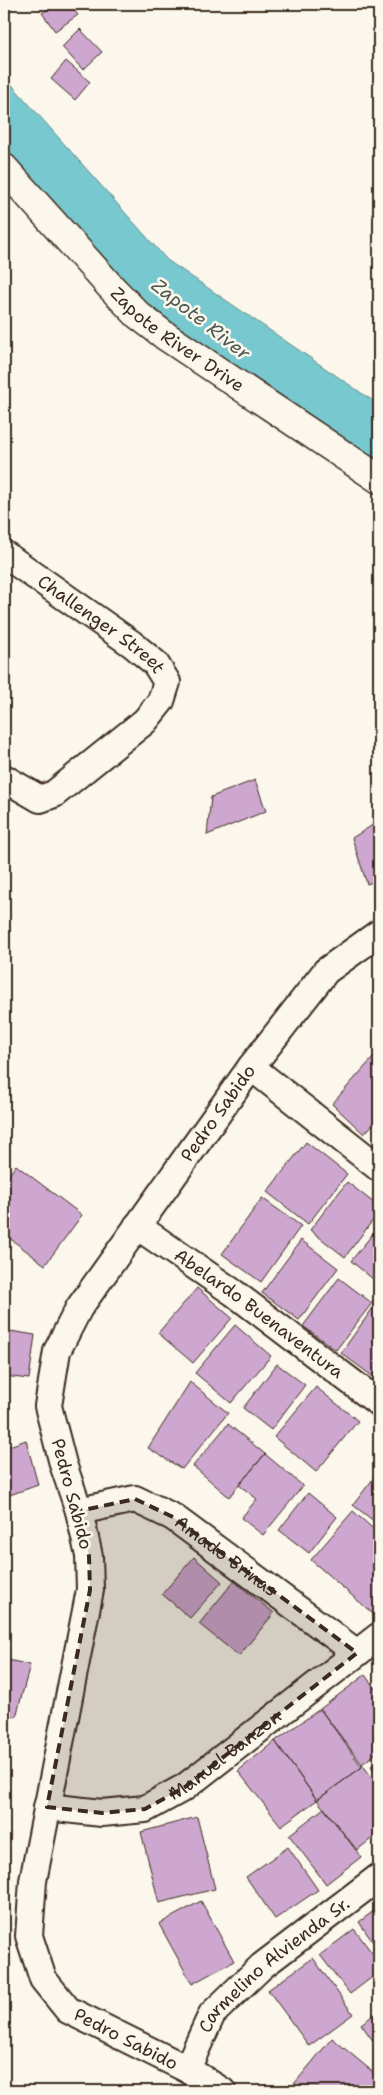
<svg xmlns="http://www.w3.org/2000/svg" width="383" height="2095" viewBox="0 0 383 2095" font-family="'Shantell Sans',sans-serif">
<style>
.water{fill:#78c9cf;stroke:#608988}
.building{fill:#cda7cf;stroke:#3b2a1e}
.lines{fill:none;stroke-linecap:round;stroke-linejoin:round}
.minor-casing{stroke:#3b2a1e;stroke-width:30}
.secondary-casing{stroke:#3b2a1e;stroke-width:31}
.minor{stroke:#fbf7ec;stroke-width:26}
.secondary{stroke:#fbf7ec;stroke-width:28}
.marked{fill:#3b2a1e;fill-opacity:0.2;stroke:#3b2a1e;stroke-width:4;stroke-dasharray:10 6;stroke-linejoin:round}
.labels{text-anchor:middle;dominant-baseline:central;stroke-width:5;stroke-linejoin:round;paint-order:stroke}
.street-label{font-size:18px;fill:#3b2a1e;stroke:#fbf7ec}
.water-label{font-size:19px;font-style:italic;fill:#4d5a53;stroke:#fbf7ec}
</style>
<rect width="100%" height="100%" fill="#fbf7ec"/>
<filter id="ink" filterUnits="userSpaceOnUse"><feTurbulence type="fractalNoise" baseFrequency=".02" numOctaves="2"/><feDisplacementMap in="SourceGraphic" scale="10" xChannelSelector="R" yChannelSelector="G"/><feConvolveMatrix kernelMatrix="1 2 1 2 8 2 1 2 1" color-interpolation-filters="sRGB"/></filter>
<g filter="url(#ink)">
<path class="water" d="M4,76L167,260L379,405V471L134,307L4,160Z"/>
<path class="building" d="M56,4H69L78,15L55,31L42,13Z
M80,29L102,52L83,70L62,47Z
M66,61L90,82L75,100L51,79Z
M255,780L266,811L207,835L211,797Z
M379,821V880L367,884L352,838Z
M379,1051V1118L364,1134L332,1104Z
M306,1142L347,1174L308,1224L267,1192Z
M16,1165L82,1215L45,1265L4,1234V1182Z
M347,1182L379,1207V1212L345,1257L310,1230Z
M262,1198L301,1226L261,1282L222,1254Z
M379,1226V1284L351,1261Z
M301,1240L338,1268L299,1320L262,1293Z
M339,1278L372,1303L336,1350L303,1326Z
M197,1288L232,1318L193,1363L158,1333Z
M375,1305L379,1308V1381L341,1353Z
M235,1325L271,1356L231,1403L195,1373Z
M4,1330L35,1335L29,1379L4,1376Z
M277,1364L305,1385L271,1430L243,1408Z
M190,1382L228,1413L182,1469L148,1448Z
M316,1387L358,1421L316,1472L274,1437Z
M4,1391L8,1392L9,1432L4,1431Z
M228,1424L265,1454L229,1497L193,1466Z
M26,1440L38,1485L4,1497V1448Z
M265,1454L303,1486L263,1535L241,1518L257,1499L239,1485Z
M379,1471V1525L353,1505Z
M308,1493L337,1517L309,1553L279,1530Z
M353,1511L379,1534V1619L311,1560Z
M194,1557L222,1582L190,1618L162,1594Z
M234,1581L274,1613L239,1656L199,1624Z
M4,1659L30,1665L16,1717L4,1713Z
M365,1675L379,1694V1751L362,1764L320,1709Z
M320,1709L362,1767L317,1800L275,1741Z
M275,1741L317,1800L281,1826L238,1771Z
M379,1760V1777L371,1766Z
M362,1764L379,1787V1833L357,1850L317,1800L362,1767Z
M324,1808L361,1857L326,1884L289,1835Z
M197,1817L215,1889L159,1903L141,1832Z
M288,1847L318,1890L275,1919L246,1877Z
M201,1901L234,1961L192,1984L159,1924Z
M379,1907V1951L359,1922Z
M354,1929L379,1962V1972L350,1994L320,1955Z
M313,1958L353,2014L309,2046L268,1990Z
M379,2011V2049L361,2024Z
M332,2038L379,2077V2084L373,2091H292L290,2089Z"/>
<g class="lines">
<g class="minor-casing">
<g id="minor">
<path id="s1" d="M4,554L132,644L155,663L167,682L161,701L145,721L54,794L40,799L4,778"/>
<path d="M251,1067L379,1168"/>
<path id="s2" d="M137,1226L234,1293L379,1403"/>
<path id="s3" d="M79,1511L135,1499L173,1517L357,1653"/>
<path id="s4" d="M47,1807L102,1813L145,1809L185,1787L379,1636"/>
<path id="s5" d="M187,2069L212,2014L262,1966L379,1877"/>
<path id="s6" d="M222,2091L187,2069L68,2010L43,1979L29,1936L33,1881L90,1590L89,1556L79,1511L63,1464L48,1406L57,1351L79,1308L251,1067L326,971L379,933"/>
</g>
</g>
<g class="secondary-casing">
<g id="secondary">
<path id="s7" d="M4,168L109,285L138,315L164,335L379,479"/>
</g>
</g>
<use href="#minor" class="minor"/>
<use href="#secondary" class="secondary"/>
</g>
</g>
<path class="marked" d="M135,1499L173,1517L357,1653L185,1787L145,1809L102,1813L47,1807L90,1590L89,1556L79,1511Z"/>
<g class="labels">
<g class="street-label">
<text stroke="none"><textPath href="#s7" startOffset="245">Zapote River Drive</textPath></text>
<text stroke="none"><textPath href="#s1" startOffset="120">Challenger Street</textPath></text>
<text stroke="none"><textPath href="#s6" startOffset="1144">Pedro Sabido</textPath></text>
<text stroke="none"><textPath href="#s2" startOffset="150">Abelardo Buenaventura</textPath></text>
<text transform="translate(72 1494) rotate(75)">Pedro Sabido</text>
<text stroke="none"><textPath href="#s3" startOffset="165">Amado Brinas</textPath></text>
<text stroke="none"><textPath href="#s4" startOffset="195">Manuel Banzon</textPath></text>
<text stroke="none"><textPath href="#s5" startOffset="139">Carmelino Alvienda Sr.</textPath></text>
<text transform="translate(126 2039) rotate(27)">Pedro Sabido</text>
</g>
<g class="water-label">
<text transform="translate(201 319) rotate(38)">Zapote River</text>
</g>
</g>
<rect width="383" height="2095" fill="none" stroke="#fbf7ec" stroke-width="20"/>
<rect x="10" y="10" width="363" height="2075" fill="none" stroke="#3b2a1e" stroke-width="2" filter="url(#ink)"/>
</svg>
